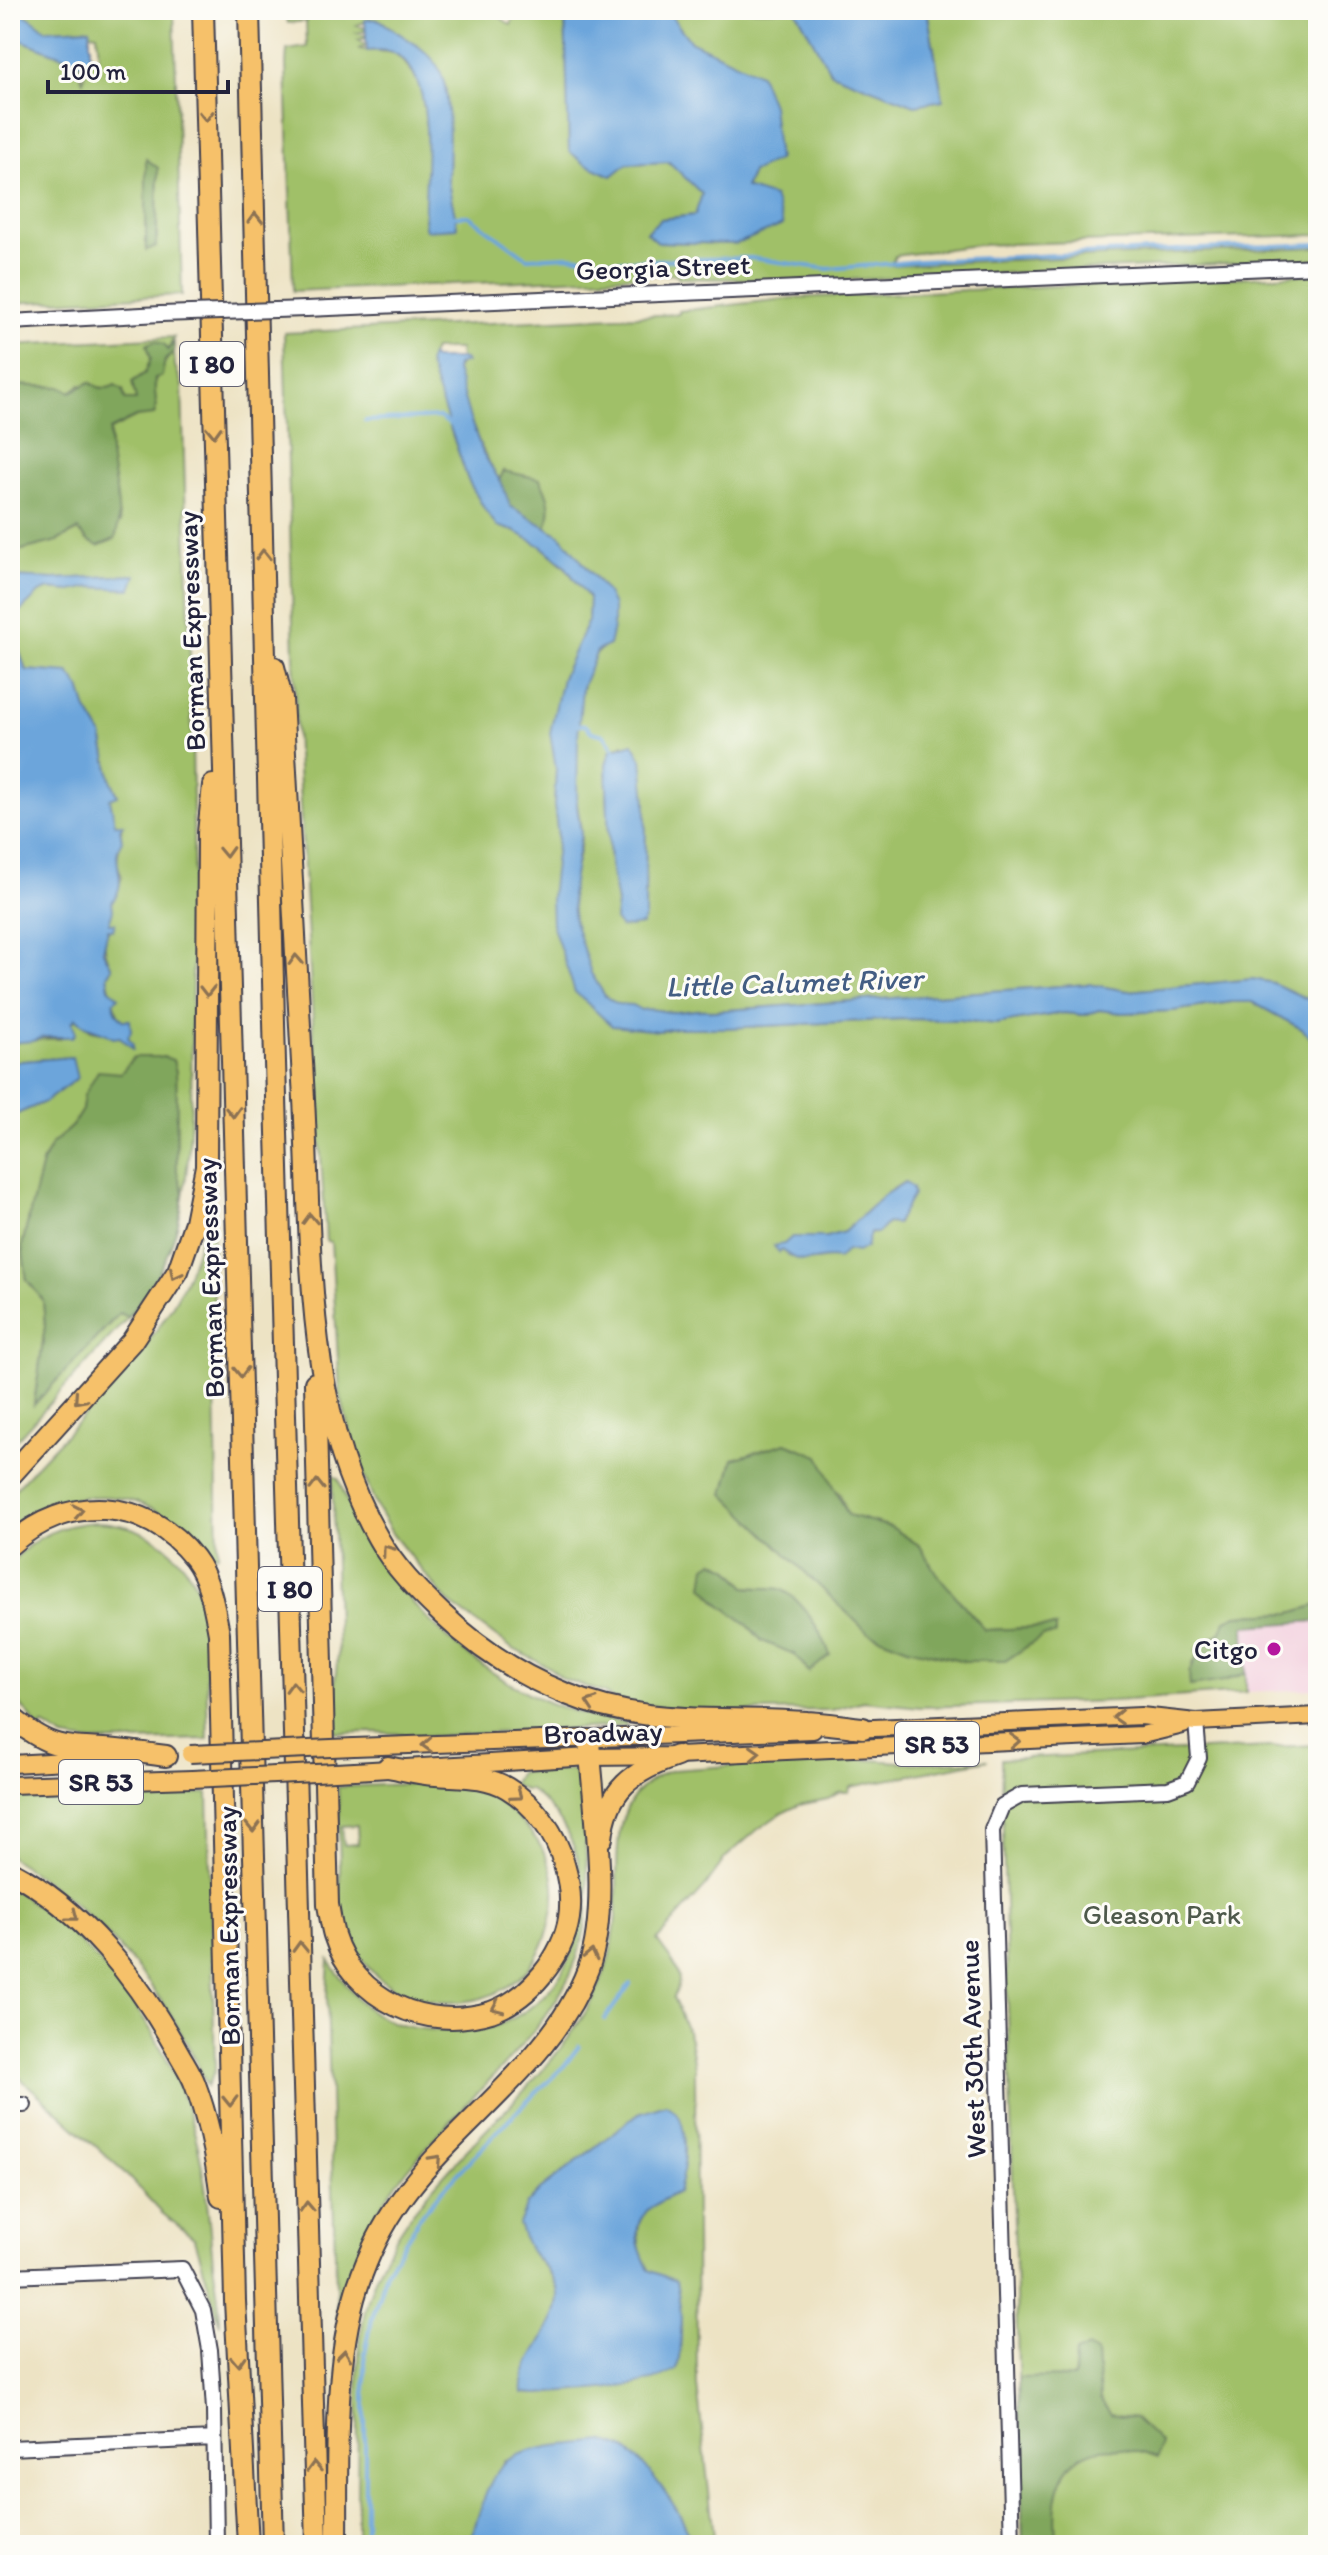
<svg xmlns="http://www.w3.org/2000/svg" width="1328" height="2555" viewBox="0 0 1328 2555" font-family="Itim,sans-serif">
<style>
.built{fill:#f3cfde}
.green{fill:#a0c068;stroke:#617152;stroke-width:2;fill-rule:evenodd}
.forest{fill:#80a65c;stroke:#51644c;stroke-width:2}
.water{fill:#6ca5db;stroke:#47648b;stroke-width:2}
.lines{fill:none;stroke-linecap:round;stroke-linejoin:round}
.stream{stroke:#6ca5db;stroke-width:4}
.minor-casing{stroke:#403f50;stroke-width:18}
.major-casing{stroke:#403f50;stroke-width:20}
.highway-casing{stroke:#403f50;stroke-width:24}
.minor{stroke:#fff;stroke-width:14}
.major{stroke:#f6c16b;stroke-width:16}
.highway{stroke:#f6c16b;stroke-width:20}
.minor-bridge-casing{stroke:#403f50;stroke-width:18;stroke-linecap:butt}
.major-bridge-casing{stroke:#403f50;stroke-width:20;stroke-linecap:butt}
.minor-bridge{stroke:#fff;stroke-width:14}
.major-bridge{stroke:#f6c16b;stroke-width:16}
.oneway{stroke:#8c7253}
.poi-dot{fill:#b5179e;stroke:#fdfcf7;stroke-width:3}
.labels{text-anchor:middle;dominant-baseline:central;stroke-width:6;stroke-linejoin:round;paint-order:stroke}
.shield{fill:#fdfcf7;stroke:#646373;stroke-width:2}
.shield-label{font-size:26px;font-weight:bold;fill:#22223b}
.street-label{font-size:28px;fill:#22223b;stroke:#fdfcf7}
.poi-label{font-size:28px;fill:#22223b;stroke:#fdfcf7;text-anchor:end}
.park-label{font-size:28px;fill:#4e594b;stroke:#fdfcf7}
.water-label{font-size:30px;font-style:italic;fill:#435d83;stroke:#fdfcf7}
</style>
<rect width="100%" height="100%" fill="#fdfcf7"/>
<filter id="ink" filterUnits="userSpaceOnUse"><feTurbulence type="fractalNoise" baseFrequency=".0125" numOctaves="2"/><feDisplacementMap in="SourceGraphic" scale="16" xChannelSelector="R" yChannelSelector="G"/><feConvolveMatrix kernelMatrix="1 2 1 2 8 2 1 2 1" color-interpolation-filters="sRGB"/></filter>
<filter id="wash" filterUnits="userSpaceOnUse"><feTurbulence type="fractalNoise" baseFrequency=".006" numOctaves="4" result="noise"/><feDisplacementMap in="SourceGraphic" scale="32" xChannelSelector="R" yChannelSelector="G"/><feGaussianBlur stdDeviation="1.8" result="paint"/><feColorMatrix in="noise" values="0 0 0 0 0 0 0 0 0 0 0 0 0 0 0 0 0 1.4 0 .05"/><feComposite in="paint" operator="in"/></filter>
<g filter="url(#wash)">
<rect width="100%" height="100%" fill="#ede3c4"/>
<path class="built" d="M1318,1621V1689L1246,1692L1245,1626Z"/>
<path class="green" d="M15,10H174L182,295L10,303V36L80,63L79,70L83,82L86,63L99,58L97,34L90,33L89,28L46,30ZM146,159L158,168L157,238L146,250Z
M285,10H490L511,25L516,10H565L569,151L627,164L669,162L703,194L695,215L661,219L646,232L658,242L736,244L783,224L745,189L752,172L759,75L690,41L672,17L675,10H796L831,73L915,105L943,100L927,10H1318V235L977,245L895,256L891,265L1318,247V260L816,281L678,278V274L293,291L286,64L287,50L307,47L306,21L288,23ZM365,20H380L429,55L445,85L449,144L448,182L457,228L424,220C429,189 429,110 418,82C413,71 404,62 395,53L358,49L366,46L358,40L366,38V36L357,33L366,31L365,28L357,25L365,22Z
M1318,274V1004L1273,983L1253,979L1128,991L1088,984L713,1011C701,1007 687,1012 673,1012C662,1012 652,1007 641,1011C632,1006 626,1007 617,1004C605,1000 595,983 590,972C581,949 571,919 571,894C571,874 582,854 581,834C581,823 578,813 577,803C576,765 571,666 606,645V591L561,536L546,527L550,516L504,471L499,480C478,445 464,409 456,369L464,359L460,358L459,349H434L431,356L447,419L468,480L485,510L497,526L514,531L541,546L564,566L589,598L588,621L562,678L554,751L556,769L554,805L558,836L556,866L575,992L659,1031L676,1028H727L904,1019L960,1020L995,1024L1063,1013L1084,1015L1099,1010L1122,1013L1173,1011L1232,1002H1252L1302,1029L1318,1045V1605L1291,1613L1237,1615L1220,1633L1201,1644L1199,1654L1192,1664L1224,1681L1246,1673V1692L1113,1701L920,1707L863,1701L832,1710L696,1712L616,1701L604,1693L564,1679L547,1666L513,1649L447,1601L393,1535L376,1506L354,1450L340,1393L331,1242L326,1241L297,753L284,333L679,314V311L793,298ZM624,744L646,802L645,917L622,928L615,920L617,903L610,864L606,764L611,750ZM904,1182L903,1211L897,1224L887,1223L878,1233C857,1232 842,1261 812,1260C798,1259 792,1259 782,1250L792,1237H826L844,1232L884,1195ZM786,1443L840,1494L848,1515L891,1527L920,1546L935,1573L985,1630L1055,1627L1005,1661H965L908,1648L868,1633L725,1494L733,1459ZM714,1561L728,1568L746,1587L780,1589L797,1603L794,1654L762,1641L747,1624L720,1604Z
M174,337L168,350C162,341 157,341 147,344L151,359L137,400H125L123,390L80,385L71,392L60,387L10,385V345Z
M174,352L175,366L182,385C187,585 197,786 192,986C190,1064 196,1146 178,1222L183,1193L177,1174L176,1072L173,1061L121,1073L84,1095L82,1110L72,1126L51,1145L42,1163L22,1246L27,1280L43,1300L45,1326L34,1403L120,1313L128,1317L142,1302L10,1447V1117L45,1102L77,1078L71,1057L10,1062V1043C27,1042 43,1037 60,1039L76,1018L91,1030L128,1037L113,1002L107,975L112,968C104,953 100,936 114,923H109L112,901L122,877L117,863L122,824L115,825L109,799L118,795L111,780L102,735L87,710L80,688L69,674L26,670L11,628L12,619L39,593L49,589L71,591L90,587L131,589L135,575L54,579L10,577V553L57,541L79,530L88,541L120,523L110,467V430L157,407C151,384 157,368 174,352Z
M207,1210H212L218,1554L208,1555C193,1543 183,1528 167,1517C117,1484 55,1493 10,1528V1495C63,1434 128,1378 171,1308C189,1279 200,1244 207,1210Z
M332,1476L338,1478C379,1595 498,1710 626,1722V1726L432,1736L373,1732L336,1733L335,1680L338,1654Z
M97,1522C155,1524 201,1565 205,1623L208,1739L92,1742L64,1738L43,1725L40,1731L28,1713L10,1696V1564C34,1536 61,1524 97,1522Z
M1318,1745V2545H1023L1001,1759Z
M842,1758L914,1763L988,1760L850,1787L849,1792H840L828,1799L799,1805L780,1814L757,1830L725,1858L706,1886L657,1940C669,1960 689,1973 673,1997L690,2039L695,2067L697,2385L715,2545H692L669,2499L626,2449L505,2461L493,2480L469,2545H357C357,2505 357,2464 358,2424C358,2378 356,2331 372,2287C411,2175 536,2105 592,2001C604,1978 612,1952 615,1926C623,1865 599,1797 672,1770ZM666,2104L678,2192L652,2204L641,2215L638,2231L640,2252L649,2270L638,2384L537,2394L524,2393C518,2362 559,2329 558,2295C557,2274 537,2264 529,2248C523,2238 527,2216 527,2204L540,2190L639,2113Z
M571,1770L578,1776L580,1784C583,1830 594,1897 582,1941C569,1993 537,2028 502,2067C460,2112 413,2157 379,2208C357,2241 346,2284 337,2322L327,1995L329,1960C341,1978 354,1998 371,2011C389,2024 413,2029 435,2030C455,2032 476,2032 495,2026C595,1992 614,1851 530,1790H525L512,1785L519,1772Z
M408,1784L473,1787L501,1801L505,1795L502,1805C526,1823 547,1848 553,1878C556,1894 553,1912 549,1927C532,1994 465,2017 404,1993C371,1980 351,1950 342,1915C338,1900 340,1882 340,1867C339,1840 339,1814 338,1787ZM357,1825L358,1844L344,1845L342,1826Z
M106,1791L175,1794L208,1793L215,2070L207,2086C166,1988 100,1913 10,1857V1795Z
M10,1887C100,1947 165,2026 194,2131C205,2170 208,2212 212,2252C214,2277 220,2300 220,2325L195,2239L162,2213L120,2168L10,2069Z"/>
<path class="forest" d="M146,159L158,168L156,247L146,250Z
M156,341L164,344L168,350L174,342V352L165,360L162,376L155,378C153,391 159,403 154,415L136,417L110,430C106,469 126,504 115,539L98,546L88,541L78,530L57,541L10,553V507L16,499L12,476L14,461H10V385L60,387L71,392L90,382C99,389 105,390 115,385L123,390L125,400H136L132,382L145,373L151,359L147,344Z
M504,471L540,479C549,496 553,509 546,527L510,506L499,480Z
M134,1057H164L173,1060L176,1072C178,1105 175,1138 177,1171C178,1179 183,1186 183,1195C180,1237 156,1286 127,1317L119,1313L34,1405L45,1326L43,1300L27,1280L22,1246L42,1163L51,1145L72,1126L82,1110L84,1095L98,1071L121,1073Z
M786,1443L819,1456L848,1515L891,1527L920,1546L936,1573L985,1630L1055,1627V1635L1043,1636L1005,1661H965L908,1648L868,1633L724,1494L733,1459Z
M714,1561L728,1568L746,1587C756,1589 769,1587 779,1589C800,1595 824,1636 830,1655L809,1672L794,1654L762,1641L747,1624L720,1604L703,1586L706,1566Z
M1318,1605V1621L1245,1626L1246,1673L1224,1681L1190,1686L1189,1672L1199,1654L1196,1650L1220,1633L1226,1620L1237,1615L1291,1613Z
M1087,2348L1097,2353L1100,2399L1111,2414L1135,2418L1161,2443L1157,2458C1080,2429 1047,2468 1057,2545H1023L1018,2378L1074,2377L1075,2353Z"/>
<path class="water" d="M10,10C23,11 36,22 46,30L90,28V61L80,63L10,36Z
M565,10H675L672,17L690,41L760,74L772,105L778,160L752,172L745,188L774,197L783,225L736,244L658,242L646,232L661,219L695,215L702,194L669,162L627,164L612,176L585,164L569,151Z
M796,10H927L943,100L915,105L831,73Z
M371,19L380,20C398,35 427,47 438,67C453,94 448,149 448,179C449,196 456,212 457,228L426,230L425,227C422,184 442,74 392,52C384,49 375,50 367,51L365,20Z
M431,356L434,359H464L466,362L457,365L456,370L470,419L483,453L503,486L510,506L561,536L606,591L613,606V628L609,645L597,651L582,687L578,736L577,806L581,834L571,895L574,921L591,973L605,996L617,1004L632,1005L641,1010C652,1007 662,1012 673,1012C687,1012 701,1007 713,1011L1088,984L1128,991L1253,979L1273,983L1318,1004V1045L1302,1029L1252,1002H1232L1173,1011L1122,1013L1099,1010L1084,1015L1063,1013L995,1024L960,1020L904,1019L727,1028H676L659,1031L612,1026L575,992L552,924L551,898L558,836L554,805L556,769L550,733L562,678L588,621L589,598L564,565L541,546L514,531L497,526L485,510L468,480L428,363Z
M136,575L131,589L90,587L71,591L49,589L39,593L12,619L11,628L26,670L69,673L80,688L87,710L102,735L111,780L118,796L110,799L115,824H124L120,828L122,841C108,861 131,879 112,902L113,910L109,923H115L113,930L108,929L103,951L112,968L107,975L109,988L119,997L113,1002L117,1013L123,1020H130L131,1031L128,1037L133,1044V1049L120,1037L113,1038C99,1027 90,1033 76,1018L72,1022L76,1033L72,1037H43L33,1041L10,1043V577L54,579Z
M633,743L642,759L646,802L645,917L642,925L621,928L615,920L617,903L610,864L606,764L611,750Z
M72,1057L77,1078L45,1102L10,1117V1062Z
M905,1182L912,1188L913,1195L896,1224L887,1223L878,1233H870L866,1247L857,1252L847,1250L838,1259C816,1254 806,1271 782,1250L779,1253L774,1246L784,1244L792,1237H826L844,1232L884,1195Z
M666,2104C671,2108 678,2112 680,2118C689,2142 685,2169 678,2192C636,2212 627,2226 649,2270L676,2281C682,2310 683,2341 677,2370C640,2391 580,2390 537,2394L523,2393C519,2359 559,2330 558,2294C557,2274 538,2263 528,2247C524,2241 522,2232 519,2224L527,2204L540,2190L639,2113Z
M604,2441C612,2444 622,2446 628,2451C651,2468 686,2517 692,2545H469C476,2524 489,2472 507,2461C533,2444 575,2445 604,2441Z"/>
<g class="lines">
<path class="stream" d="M452,216H469L527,258L569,256L615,261L751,258L828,269L919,261L1318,244
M365,421L439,417L451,425
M574,725H585L592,732L604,735L616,752
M605,2019L630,1984
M365,2545V2354L372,2319L386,2272L423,2212L436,2197L508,2120L564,2066L579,2046"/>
</g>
</g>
<g filter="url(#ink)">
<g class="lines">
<g class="minor-casing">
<path id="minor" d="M306,309L1318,266
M10,322L161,314
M10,2105H24
M10,2276L182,2269L203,2310L210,2350L214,2410L216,2545
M10,2448L214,2439
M1012,2545L992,1830L1002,1806L1022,1795L1168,1789L1187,1782L1199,1758L1196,1722"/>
</g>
<g class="major-casing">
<path id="major" d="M852,1729L1141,1716L1196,1722L1318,1716
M354,1747L813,1730
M10,1764L125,1758
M355,1771L590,1757L677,1756L1142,1735L1183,1725
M10,1785L192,1779"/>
</g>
<g class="highway-casing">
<path id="highway" d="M203,10L273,2545
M249,10L275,1062L317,2545
M274,667L282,699C289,832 297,965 304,1099C312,1245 303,1407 378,1538C394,1567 418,1591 441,1613C477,1647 519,1675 564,1693C648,1728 720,1715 807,1722C825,1723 844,1726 863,1728
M315,1383L328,1905C330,1914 331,1925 334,1935C354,2000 426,2032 491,2012C529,1999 563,1957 569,1918C572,1899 569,1881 564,1864C556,1833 534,1804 507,1788C485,1775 460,1777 436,1775C420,1774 404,1770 388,1767
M10,1476L132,1341L178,1271L195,1222L206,1166L208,833L213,785
M10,1545C66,1494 146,1496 194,1558C210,1579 214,1607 219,1633L235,2301L248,2545
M10,1716C46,1746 58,1747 103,1749C124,1750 145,1753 166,1756
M602,1838C607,1789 633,1771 677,1756
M10,1871C83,1909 139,1981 178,2052C184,2063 191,2073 195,2084C209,2121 216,2159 221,2197
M337,2545C338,2460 332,2353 362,2274C373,2244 389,2215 409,2189C466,2115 554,2059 588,1969C611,1906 593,1807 589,1740"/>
</g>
<use href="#minor" class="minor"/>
<use href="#major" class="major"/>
<use href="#highway" class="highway"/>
<g class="minor-bridge-casing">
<path id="minor-bridge" d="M161,314L306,309"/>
</g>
<g class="major-bridge-casing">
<path id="major-bridge" d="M190,1754L354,1747
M192,1779L355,1771"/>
</g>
<use href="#minor-bridge" class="minor-bridge"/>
<use href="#major-bridge" class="major-bridge"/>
</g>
<defs><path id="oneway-chevron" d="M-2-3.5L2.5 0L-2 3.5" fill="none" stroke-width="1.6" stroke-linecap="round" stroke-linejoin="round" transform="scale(2)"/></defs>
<g class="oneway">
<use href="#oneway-chevron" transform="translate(206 116) rotate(88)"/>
<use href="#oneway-chevron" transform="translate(255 218) rotate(-91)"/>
<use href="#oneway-chevron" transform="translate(214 432) rotate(88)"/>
<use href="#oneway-chevron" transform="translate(263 555) rotate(-91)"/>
<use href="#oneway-chevron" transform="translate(226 852) rotate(88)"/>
<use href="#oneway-chevron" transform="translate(296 960) rotate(-93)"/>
<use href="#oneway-chevron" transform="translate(207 991) rotate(90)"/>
<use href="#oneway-chevron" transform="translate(233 1112) rotate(88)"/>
<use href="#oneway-chevron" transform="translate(310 1219) rotate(-92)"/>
<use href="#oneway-chevron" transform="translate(175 1274) rotate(117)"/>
<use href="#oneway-chevron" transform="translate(241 1372) rotate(88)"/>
<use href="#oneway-chevron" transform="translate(79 1399) rotate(132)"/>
<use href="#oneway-chevron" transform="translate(317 1485) rotate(-91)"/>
<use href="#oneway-chevron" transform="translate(78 1511) rotate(-11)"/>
<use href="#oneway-chevron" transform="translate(387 1550) rotate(-126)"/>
<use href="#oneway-chevron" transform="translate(293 1687) rotate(-92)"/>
<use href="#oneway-chevron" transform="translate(591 1703) rotate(-161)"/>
<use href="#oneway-chevron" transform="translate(1118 1717) rotate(178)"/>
<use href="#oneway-chevron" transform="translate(1015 1741) rotate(-3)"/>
<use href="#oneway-chevron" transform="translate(427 1745) rotate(178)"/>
<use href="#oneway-chevron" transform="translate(755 1753) rotate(-3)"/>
<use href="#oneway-chevron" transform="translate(517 1795) rotate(36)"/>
<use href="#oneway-chevron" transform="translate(253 1827) rotate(89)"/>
<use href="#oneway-chevron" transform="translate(73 1916) rotate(38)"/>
<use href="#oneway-chevron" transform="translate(300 1947) rotate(-92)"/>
<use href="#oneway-chevron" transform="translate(591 1955) rotate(-77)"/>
<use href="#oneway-chevron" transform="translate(497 2007) rotate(156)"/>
<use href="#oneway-chevron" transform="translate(230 2101) rotate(89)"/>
<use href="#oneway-chevron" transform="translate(436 2160) rotate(-47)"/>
<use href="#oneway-chevron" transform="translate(307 2207) rotate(-92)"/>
<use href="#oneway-chevron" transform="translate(344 2355) rotate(-83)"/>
<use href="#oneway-chevron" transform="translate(238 2361) rotate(87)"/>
<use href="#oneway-chevron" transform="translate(314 2467) rotate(-92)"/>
</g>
</g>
<circle class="poi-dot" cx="1274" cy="1649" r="8"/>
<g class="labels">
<g class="shield">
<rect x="180" y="342" width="64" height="44" rx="6"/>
<rect x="258" y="1567" width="64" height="44" rx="6"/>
<rect x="895" y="1722" width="84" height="44" rx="6"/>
<rect x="59" y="1760" width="84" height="44" rx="6"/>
</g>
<g class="shield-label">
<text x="212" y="364">I 80</text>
<text x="290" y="1589">I 80</text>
<text x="937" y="1744">SR 53</text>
<text x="101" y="1782">SR 53</text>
</g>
<g class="street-label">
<text transform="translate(663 267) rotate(-2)">Georgia Street</text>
<text transform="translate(191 631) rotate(-92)">Borman Expressway</text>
<text transform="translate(210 1278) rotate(-92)">Borman Expressway</text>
<text transform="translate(603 1732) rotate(-2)">Broadway</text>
<text transform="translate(228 1926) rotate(-91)">Borman Expressway</text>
<text transform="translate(972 2049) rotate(-92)">West 30th Avenue</text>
</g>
<g class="poi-label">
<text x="1258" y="1649">Citgo</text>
</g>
<g class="park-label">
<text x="1162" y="1914">Gleason Park</text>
</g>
<g class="water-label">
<text transform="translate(794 982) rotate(-2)">Little Calumet River</text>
</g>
</g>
<rect width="1328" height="2555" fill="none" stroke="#fdfcf7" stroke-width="40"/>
<path d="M48 80v12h180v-12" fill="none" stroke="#22223b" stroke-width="4"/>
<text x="60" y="80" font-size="24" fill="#22223b" stroke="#fdfcf7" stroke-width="6" paint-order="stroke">100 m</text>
</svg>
